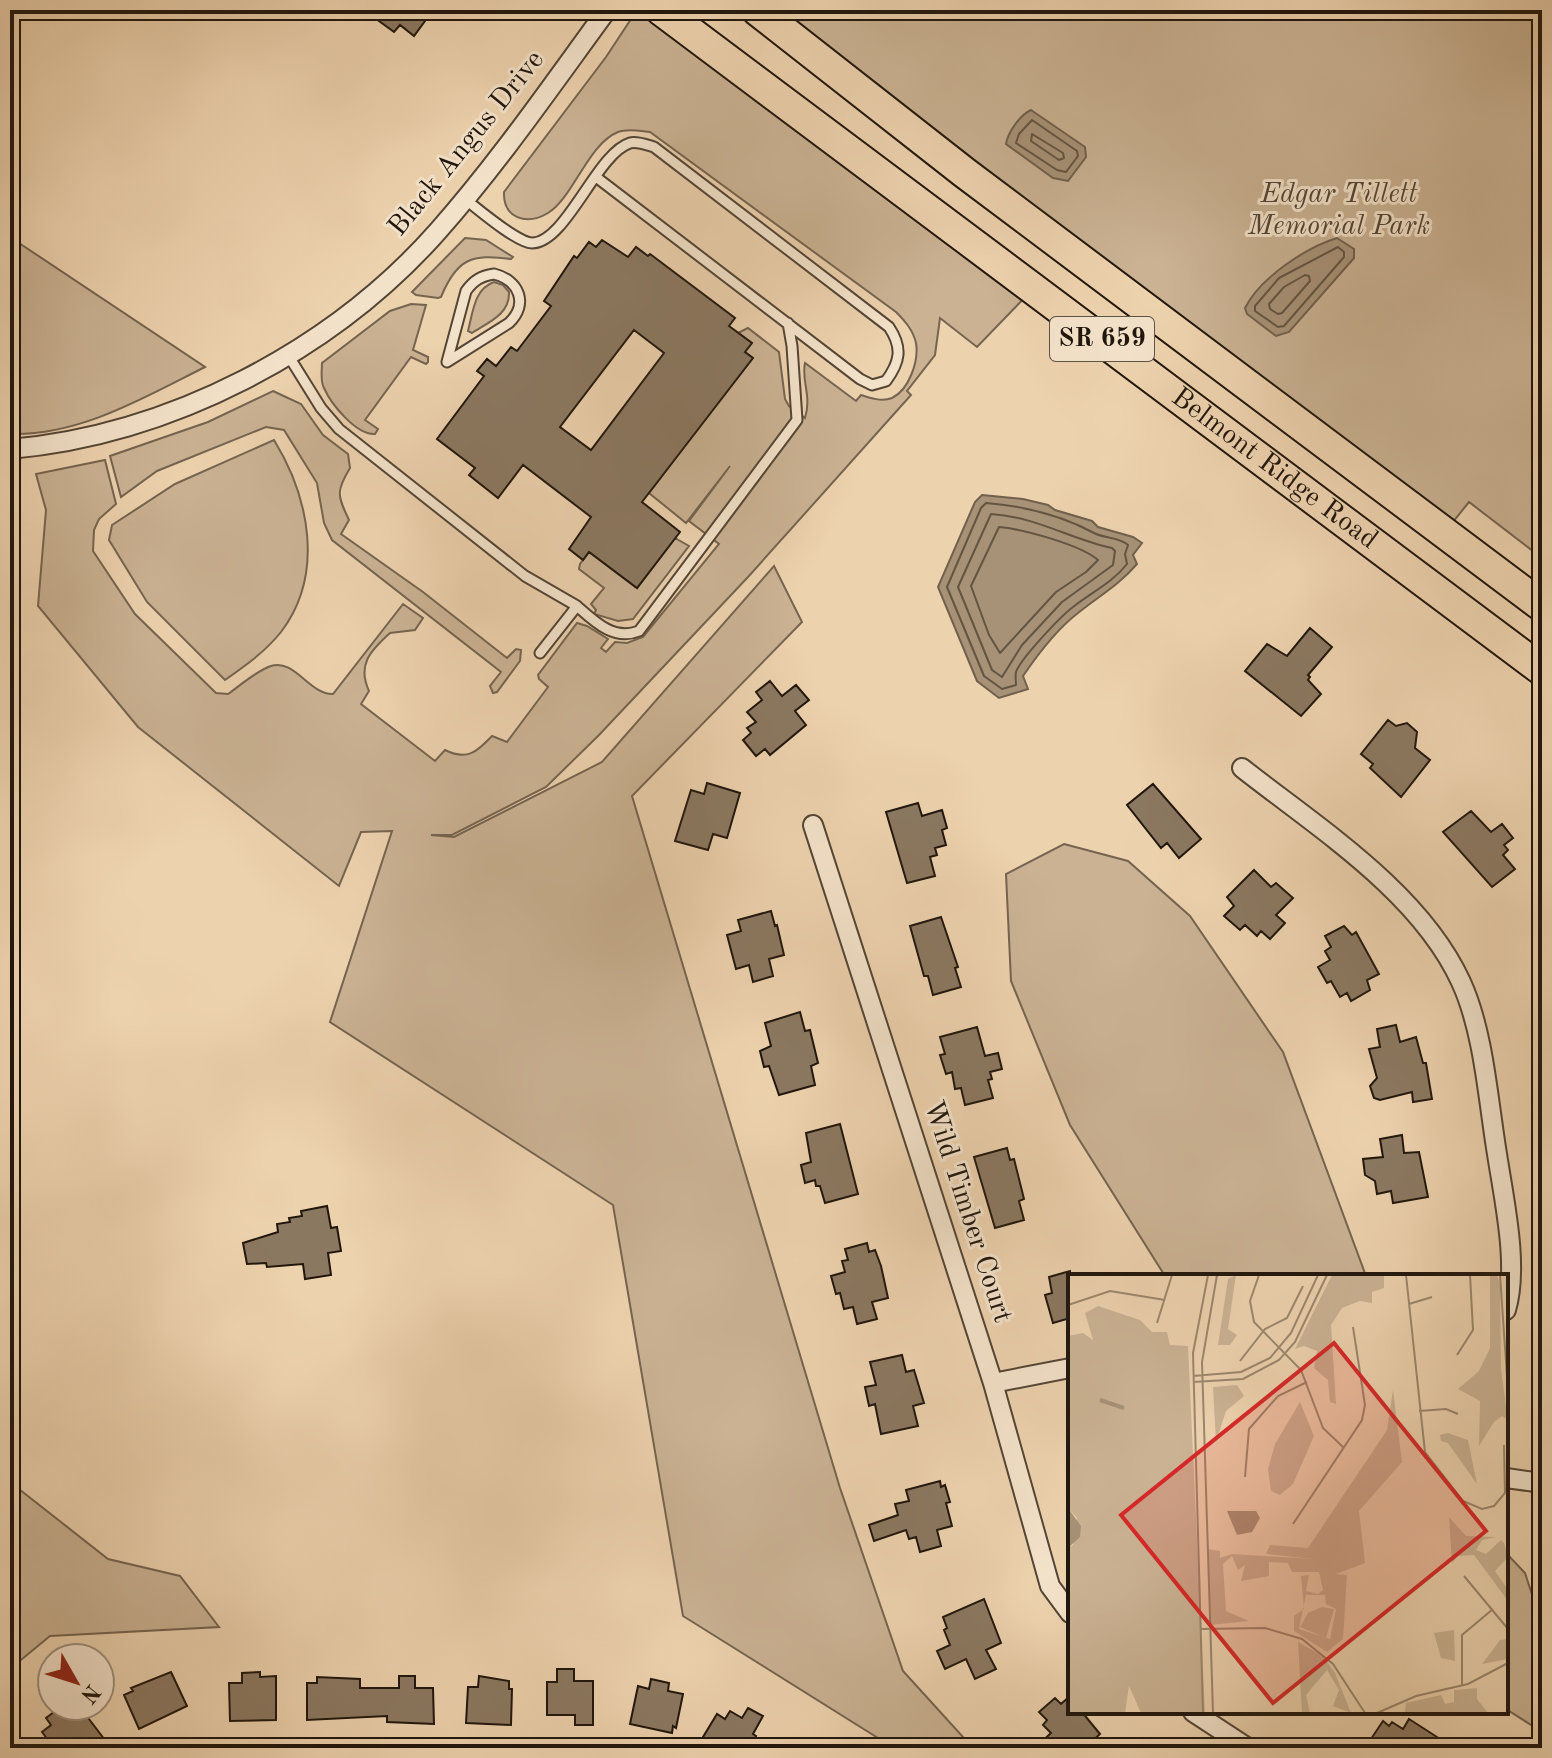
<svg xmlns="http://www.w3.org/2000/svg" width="1552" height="1758" viewBox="0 0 1552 1758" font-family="'Old Standard TT',serif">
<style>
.green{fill:#cab293;stroke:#756450;stroke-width:2}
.water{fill:#a79277;stroke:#71604d;stroke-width:2}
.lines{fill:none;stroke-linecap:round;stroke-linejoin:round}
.shore{stroke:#645442;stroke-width:2}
.building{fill:#8b7861;stroke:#20160d;stroke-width:2;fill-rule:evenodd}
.service-casing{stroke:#534535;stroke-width:13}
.minor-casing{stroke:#534535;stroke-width:22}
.primary-casing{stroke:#20160d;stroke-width:34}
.service{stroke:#f3e2ca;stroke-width:9}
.minor{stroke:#f3e2ca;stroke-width:18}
.primary{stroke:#edd2ae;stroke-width:30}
.labels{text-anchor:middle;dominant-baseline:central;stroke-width:6;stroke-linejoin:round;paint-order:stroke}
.shield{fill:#f3e2ca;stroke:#5f5346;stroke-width:2}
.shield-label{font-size:26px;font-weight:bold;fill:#20160d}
.street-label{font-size:28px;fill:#20160d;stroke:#f3e2ca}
.park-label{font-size:28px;font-style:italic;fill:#534535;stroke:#f3e2ca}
.inset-river{fill:none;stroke:#a79277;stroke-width:4}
.inset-road{fill:none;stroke:#9b876e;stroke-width:2}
.view{fill:#d62828;fill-opacity:0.15;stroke:#d62828;stroke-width:4}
.inset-edge{fill:none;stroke:#20160d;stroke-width:4}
</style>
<rect width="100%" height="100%" fill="#edd2ae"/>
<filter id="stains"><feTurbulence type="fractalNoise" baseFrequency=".0025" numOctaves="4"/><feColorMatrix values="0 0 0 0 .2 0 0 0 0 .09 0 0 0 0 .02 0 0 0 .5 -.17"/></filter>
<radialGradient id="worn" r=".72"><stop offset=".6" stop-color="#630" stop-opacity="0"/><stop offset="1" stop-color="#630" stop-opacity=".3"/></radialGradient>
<path class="green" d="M637,10H657L1030,292L977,347L940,318L935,355L907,391L911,395L748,577L599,735L546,787L452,835H431L454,837L602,762L774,566L802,622L632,796L840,1488L903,1671L973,1748H894L683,1616L613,1205L330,1022L392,831L361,832L339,886L138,727L38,606L46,510L36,474L105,460L116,504L99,519L94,530L93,551L135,614L216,693L228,694C241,685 256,671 271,666C294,658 310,695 333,694L403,604L423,618L415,630L390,633C370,651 357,665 369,691L361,704L435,761L445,750C467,761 477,752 492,736L507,742L548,687L539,679L538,675L577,623L587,626L608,639L601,648L606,652L615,642L627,643L643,637L719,544L689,521L730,466L686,523L649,493L752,358L745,352L751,343L738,333L748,328L779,352L785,399L789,406L805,418C812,396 801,380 805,363L856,401L861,395C870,398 882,402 892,398C909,390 919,361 916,343C913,330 905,321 896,312L650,132C640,131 628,128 618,132C588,144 573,198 548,213C526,226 503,218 504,192L606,57Z
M739,10H1542V558L1469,502L1440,538Z
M10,237L205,367C145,397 80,436 10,434Z
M465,238L486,240L513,257L511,259C472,254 457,258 441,297L438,298L416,295L412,292Z
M494,282L503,285L509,292C510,314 489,322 472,333L468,331C473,312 474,289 494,282Z
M411,304L426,305L413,350L428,357V362L426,364L411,357L365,420L378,429L375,434C356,435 331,404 324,388C320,381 322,371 322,363L390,311Z
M273,391L301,404L323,435L348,454L350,468C336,491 337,495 349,520L341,534L423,592L507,658L516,649L521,650L520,661L497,692L493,693L490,686L501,672L332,540L324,523L317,483L284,430L266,427L157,471L121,497L110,456L208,422Z
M274,440C309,497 325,574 281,632C265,652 245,666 225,680L147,602L109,540L112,525L175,484Z
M675,538L689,546L633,619L618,621L594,614L596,610L591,604L604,588L579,569L580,564L589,552L637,588Z
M1064,844L1128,861L1190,916L1283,1052L1366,1276H1165L1070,1125L1011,981L1006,874Z
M10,1482L108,1559L180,1576L219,1627L50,1636L10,1669Z
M1506,1553L1525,1573L1542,1625V1732L1506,1709Z"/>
<path class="water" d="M1031,110L1085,147L1086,157L1068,181L1053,178L1006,144C1008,132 1020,115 1031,110Z
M1337,238L1354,249V258L1289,332L1276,336L1247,314L1245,308C1260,278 1305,248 1337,238Z
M982,495L1023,499L1048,505L1055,510L1092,521L1098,527L1133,537L1142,543L1133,555L1137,564C1119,585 1099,596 1078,613C1057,629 1038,654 1023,676L1028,689L999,698L977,681L938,587L975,502Z"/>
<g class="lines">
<path class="shore" d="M1032,120L1077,151L1078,156L1066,172L1057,170L1016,143L1019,134Z
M1032,134L1063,153L1064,158L1059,160L1031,141Z
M1338,247L1344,252V257L1284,326L1278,327L1255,311V306L1279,278Z
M1305,275L1309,276L1310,281L1282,313L1278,314L1270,309L1269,304L1284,287Z
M986,503C1023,506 1061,515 1094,533C1105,539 1118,536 1128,545L1125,554L1127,564C1112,583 1092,592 1073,607C1061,616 1021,658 1016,672C1015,676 1016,681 1016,685L1002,689L984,676L947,587L981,508Z
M991,514C1037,517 1070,539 1112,548L1115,551L1113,565L1062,602L1022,645L1002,677L992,670L958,587Z
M999,527C1023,529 1081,545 1098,560L1086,572L1056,592L1000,653L989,635L971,586Z"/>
</g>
<path class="building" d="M380,10H433L414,36L400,25L394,32L379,21L385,13Z
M602,240L628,257L636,247L648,256L650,254L735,318L729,326L752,343L745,352L753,358L642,502L680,532L637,588L589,552L583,560L569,549L591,517L523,465L498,498L469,475L475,468L437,439L484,376L477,371L487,359L496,366L511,347L517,351L551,306L544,301L574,256L577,258L589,242L596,247ZM634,330L664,353L591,450L560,427Z
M1310,628L1332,647L1308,675L1310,677L1308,680L1321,694L1301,716L1245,671L1267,644L1287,656Z
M770,681L782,696L796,685L809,700L795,711L806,725L770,755L765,749L756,756L743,740L751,733L747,728L756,722L747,712L762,700L756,692Z
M1388,720L1396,726L1407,723L1417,732L1415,748L1430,760L1401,797L1370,768L1373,764L1361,754Z
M707,783L740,793L727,838L713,834L708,850L675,841L691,790L704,794Z
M1153,784L1201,839L1179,858L1167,843L1161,848L1127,805Z
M918,803L922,816L942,810L947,828L942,830L946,845L935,848L937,855L930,857L935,876L907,883L886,812Z
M1471,811L1491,832L1502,824L1513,838L1504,845L1508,850L1503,855L1515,869L1492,887L1443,832Z
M1254,870L1271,887L1276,883L1293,898L1276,915L1285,923L1270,939L1261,931L1257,936L1245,925L1240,930L1224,916L1234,906L1227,897Z
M771,911L775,926L777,925L784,955L769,959L773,976L753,982L749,965L736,969L727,935L741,931L738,920Z
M941,917L958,967L955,968L961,987L933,995L928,976H924L910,926Z
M1344,926L1352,935L1356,932L1379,974L1367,980L1370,990L1351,1001L1347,993L1340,997L1331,981L1327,983L1318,967L1330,960L1325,951L1331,947L1325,936Z
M800,1012L805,1031L810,1030L818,1063L811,1066L815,1085L779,1095L769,1066L764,1067L760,1051L771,1046L765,1023Z
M1396,1025L1400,1042L1416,1037L1423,1063H1426L1432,1099L1413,1102L1412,1092L1380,1100L1374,1098L1370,1086L1377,1078L1369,1049L1380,1047L1377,1029Z
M977,1027L985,1056L998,1053L1002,1069L990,1072L992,1079L988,1080L993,1098L965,1105L961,1088L955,1089L952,1072L946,1074L940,1055L945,1054L940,1037Z
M840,1124L858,1194L825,1203L820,1186H816L815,1180L805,1183L801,1165L811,1162L806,1133Z
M1402,1135L1404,1153L1419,1152L1428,1197L1393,1203L1391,1191L1377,1194L1375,1181L1365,1175L1363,1159L1383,1157L1380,1139Z
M1007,1148L1010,1160L1014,1159L1024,1199L1019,1201L1024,1220L995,1228L974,1157Z
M327,1206L331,1228L337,1227L341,1251L328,1253L331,1275L305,1279L303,1264L267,1267L266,1263L247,1264L243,1243L278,1232L277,1224L290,1222L289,1218L302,1216L301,1211Z
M867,1243L869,1252L875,1250L881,1266L888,1298L872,1302L877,1319L857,1324L853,1307L844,1309L840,1293L836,1294L831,1276L845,1272L842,1261L848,1260L845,1249Z
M1070,1271V1318L1053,1323L1045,1295L1052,1293L1049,1277Z
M902,1355L906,1372L914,1370L924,1403L913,1406L918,1426L881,1434L875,1404L869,1406L865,1387L876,1385L870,1362Z
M940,1481L941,1487L945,1485L950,1502L946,1503L952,1526L937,1530L941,1546L920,1552L916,1537L909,1539L906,1530L874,1541L869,1525L898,1515L895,1504L909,1501L906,1490Z
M984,1599L1001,1643L986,1650L996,1669L975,1679L966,1659L945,1669L937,1651L950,1645L944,1630L947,1628L943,1617Z
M557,1669H574V1681H593V1725H575V1715H547V1682H557Z
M171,1672L187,1706L139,1729L124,1695L133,1691L131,1688Z
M260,1672V1677L276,1676V1720L230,1721L229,1683H242V1673Z
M399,1676H415V1688H433L434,1724L387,1722V1716L307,1720V1683H317V1677L360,1679V1688H399Z
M479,1676L509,1681V1689H512L511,1725L466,1723L468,1687H478Z
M651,1679L669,1683L668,1691L683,1694L676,1728L673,1726L672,1733L630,1724L638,1686L649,1689Z
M1070,1696V1712H1082L1100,1734L1085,1748H1035L1051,1733L1043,1725L1047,1720L1039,1712L1055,1698L1061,1704Z
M62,1706H79L111,1748H54L42,1732L51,1725L46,1718Z
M748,1708L763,1716L753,1734L756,1736L749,1748H709L700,1742L717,1714L725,1719L730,1711L742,1718Z
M1409,1719L1454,1748H1365L1383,1721L1389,1726L1392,1722L1403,1729Z"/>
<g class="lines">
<g class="service-casing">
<path id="service" d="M465,199C478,209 516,242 532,243C566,243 597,153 630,143C637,141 647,145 654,147L889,327C903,348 900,362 886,381L872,385L860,379L596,177
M494,274C519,280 529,304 509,323L447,362L466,291C474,280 481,276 494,274Z
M288,355L321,408L339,429L525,576L577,606L540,653
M577,606C595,622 614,641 639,631L797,420L792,346L788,323"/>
</g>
<g class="minor-casing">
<path id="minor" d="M10,449C170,435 332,351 438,231C499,162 552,85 607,10
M1242,768C1318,828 1420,892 1461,982C1484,1032 1488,1100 1497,1154C1504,1200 1519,1266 1506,1310
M813,825L993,1383L1050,1586L1070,1613
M993,1383L1070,1368
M1506,1478L1542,1483
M1193,1712L1248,1748"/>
</g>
<g class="primary-casing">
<g id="primary">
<path id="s1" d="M661,10L1542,670"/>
<path d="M757,10L965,173L1542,606"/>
</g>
</g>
<use href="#service" class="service"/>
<use href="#minor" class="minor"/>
<use href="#primary" class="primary"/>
</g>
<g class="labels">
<rect class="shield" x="1050" y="317" width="104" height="44" rx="6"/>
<g class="shield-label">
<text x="1102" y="339">SR 659</text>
</g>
<g class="street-label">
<text transform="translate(467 144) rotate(-51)">Black Angus Drive</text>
<text stroke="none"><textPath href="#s1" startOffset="766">Belmont Ridge Road</textPath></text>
<text transform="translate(967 1212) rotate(72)">Wild Timber Court</text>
</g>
<g class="park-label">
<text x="1339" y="195">Edgar Tillett<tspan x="1339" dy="32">Memorial Park</tspan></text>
</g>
</g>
<g transform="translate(1068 1274)">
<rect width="440" height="440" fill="#edd2ae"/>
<path d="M168,1L160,55L169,61L162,71H150L160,5ZM264,1H316V14L304,18V29L292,27L274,34L263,51L268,130L262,128L260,106L246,94L249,77L236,72L227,75ZM422,1H429L432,11L433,96L440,146L434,142L426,148L411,172L412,127L390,115L411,97L422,74ZM30,32L72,46L84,58H99L102,71L120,72L137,439H73L61,412L57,439H0V274L5,271L9,244L0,234V62L15,59L25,66L17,39ZM169,111L176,122L158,137L148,168L145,113ZM325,116L334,188L291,237L297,289L268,300L279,301L275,365L259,378L226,357V342L236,335L233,302L241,301L238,317L250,320L255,316L251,298H224L220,289L201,288V302L173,307L177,291L170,296L164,282L155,290L158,337L181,347L142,351L140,275L152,277V284L164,280L245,285L198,280L202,271L240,274L319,156ZM238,321H257L258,330L268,335L262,365L231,355ZM232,128L246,162L225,210L212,221L203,217L200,195L207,170ZM380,159L400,166L409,210L380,169L373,167L372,161ZM381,243L398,262L428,263L414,266L408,276L418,280L433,266L436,269L440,283L427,297L440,316V327L406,281L390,282L384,289ZM254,333L266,335L258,364L232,353L240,339ZM386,356L387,387L373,384L366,359ZM440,365V385L414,390L432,366ZM230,368L255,382L267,399L283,439L265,432L271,416L259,396L238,421L242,439H234ZM409,414V425L420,439L337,438L338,429L373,421L377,430L386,428V416Z" fill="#cab293" fill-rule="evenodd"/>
<path d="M0,234L13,252L12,263L0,274ZM159,237H188L192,244L184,258L169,261Z" fill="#a79277"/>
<path class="inset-river" d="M32,126L56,134"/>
<path class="inset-road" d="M191,1L182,27L186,48L233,96L255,154L275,173M338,1L357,178L395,227L414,235L426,232L437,219L436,171M432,1L440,117M341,30L364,23M0,31L42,17L97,26M89,49L104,1M389,81L405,56L402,1M172,87L197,55L219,44L235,12M125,102L173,98L202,84L223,59L250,1M125,108L175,105L211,86L227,68L259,1M351,137L378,135L390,140M177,203L181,155L210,122L239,108M225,250L294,146L297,131L285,53M396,302L440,355M133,355L197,354L234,365L265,390L297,439M394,412V361L425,335M135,439L125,79L140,1M145,439L134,88L149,1M309,439L348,422L400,410L440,389"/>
<path class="view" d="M266,69L418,257L205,429L53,241Z"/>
<rect width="440" height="440" class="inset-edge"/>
</g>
<rect width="1552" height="1758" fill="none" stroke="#edd2ae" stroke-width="40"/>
<rect x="12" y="12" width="1528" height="1734" fill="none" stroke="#20160d" stroke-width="4"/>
<rect x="20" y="20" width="1512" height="1718" fill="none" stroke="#20160d" stroke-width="2"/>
<g transform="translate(76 1682) rotate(129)"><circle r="38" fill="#f3e2ca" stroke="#9f907e" stroke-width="2"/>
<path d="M0-6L14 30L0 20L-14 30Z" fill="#8f2418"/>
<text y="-12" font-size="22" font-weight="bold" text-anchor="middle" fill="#20160d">N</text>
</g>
<rect width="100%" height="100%" filter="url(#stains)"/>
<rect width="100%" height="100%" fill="url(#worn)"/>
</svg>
